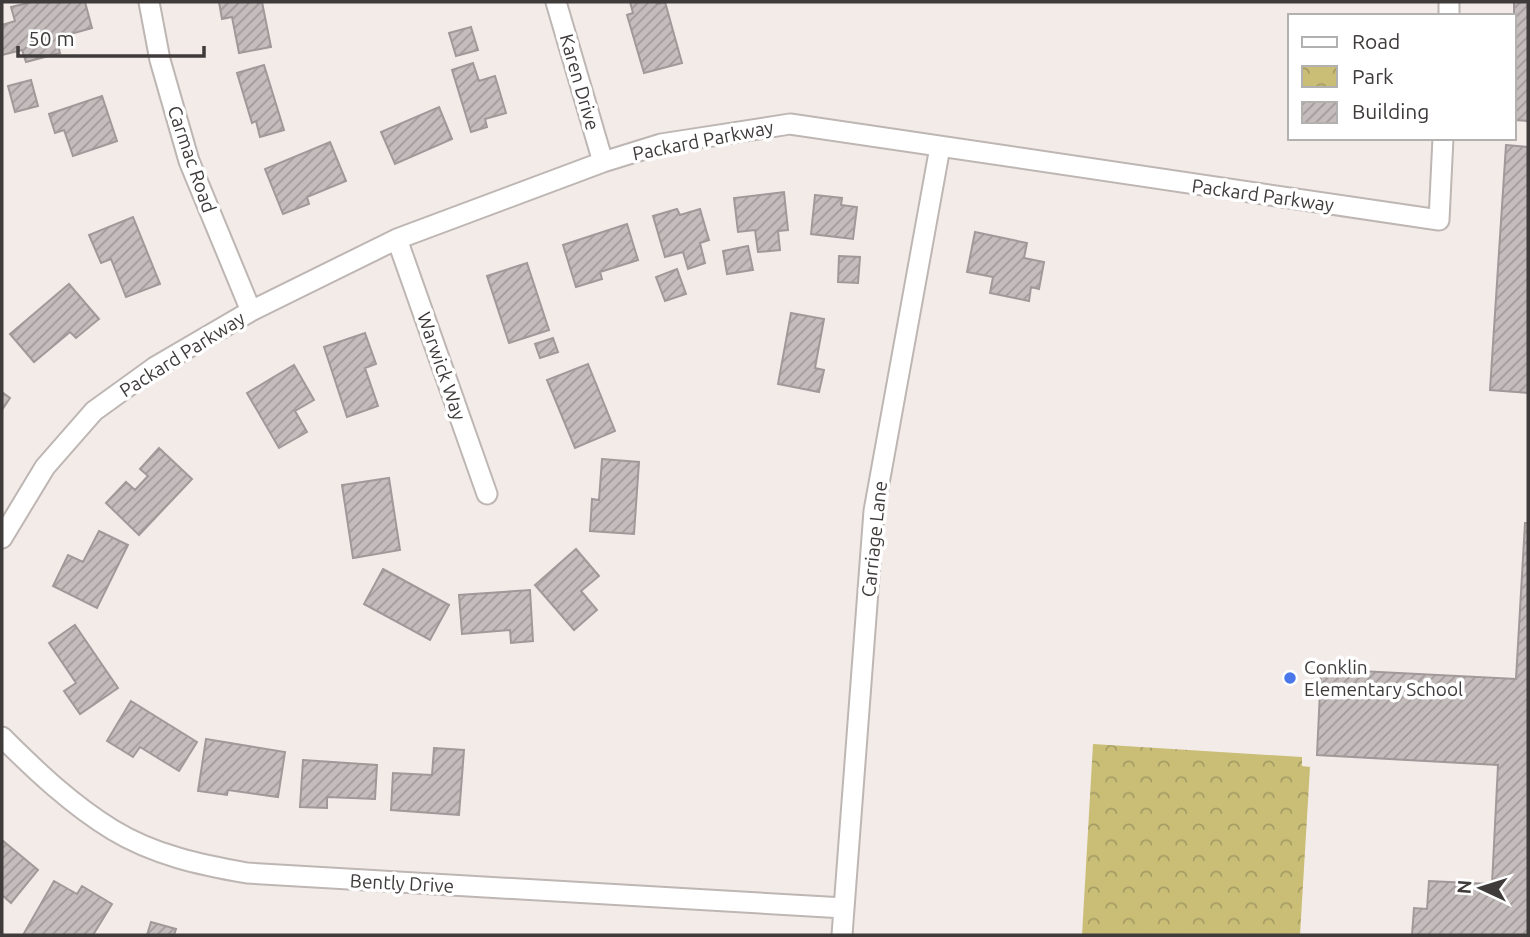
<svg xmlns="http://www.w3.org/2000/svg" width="1530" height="937" viewBox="0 0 1530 937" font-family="Ubuntu,sans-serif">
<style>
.park{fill:url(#park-crowns)}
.building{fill:url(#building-hatch);stroke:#a19999;stroke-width:2}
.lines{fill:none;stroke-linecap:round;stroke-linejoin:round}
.minor-casing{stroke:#bdb6b3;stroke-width:23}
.minor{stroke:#fff;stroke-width:19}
.poi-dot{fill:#4a77e9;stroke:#fff;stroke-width:2.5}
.labels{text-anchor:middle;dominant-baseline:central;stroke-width:7;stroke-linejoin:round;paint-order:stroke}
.street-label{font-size:19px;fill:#3e3b3a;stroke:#fff}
.poi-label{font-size:19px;fill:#3e3b3a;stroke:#fff;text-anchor:start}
</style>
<defs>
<pattern id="park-crowns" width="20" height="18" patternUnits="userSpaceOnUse" patternTransform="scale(1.75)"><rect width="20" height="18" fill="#cabe77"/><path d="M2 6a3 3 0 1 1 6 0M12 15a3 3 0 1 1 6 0" fill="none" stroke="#a59c63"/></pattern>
<pattern id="building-hatch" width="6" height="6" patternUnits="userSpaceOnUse" patternTransform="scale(1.75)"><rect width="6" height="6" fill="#c5bcbc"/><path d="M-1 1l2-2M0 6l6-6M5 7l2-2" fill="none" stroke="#a19a9a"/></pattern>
</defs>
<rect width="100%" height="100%" fill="#f3ebe8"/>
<path class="park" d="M1093,744L1302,757V766L1310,767L1300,935H1082Z"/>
<path class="building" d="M32,2H85L92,28L56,38L60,53L26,62L22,50L2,55V25L15,21L11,7Z
M219,2H262L271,47L239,53L232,17L222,19Z
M630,2H656L657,4L665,2L682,63L644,73L627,15L633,13Z
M1514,2H1528V121L1514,120Z
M471,27L478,50L456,56L449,33Z
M473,63L479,81L495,76L506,113L485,119L487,127L471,132L452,70Z
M264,65L284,130L260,137L256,121L252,123L237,73Z
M31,80L38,106L15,112L8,86Z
M102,96L117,141L73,156L64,130L55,133L49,114Z
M439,107L452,139L395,164L381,132Z
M330,142L346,181L307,197L309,204L283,214L265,169Z
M1506,145L1528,147V393L1490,390Z
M784,192L788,230L778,231L780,250L758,252L755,230L738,232L734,198Z
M815,195L842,198L841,205L857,207L853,239L811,234Z
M677,209L680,215L700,209L709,240L700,243L705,263L688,269L683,252L665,257L653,216Z
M133,217L160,284L126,297L111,259L101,263L89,235Z
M627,224L638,260L600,272L602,279L576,287L563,245Z
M975,232L1027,243L1024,258L1044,262L1039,289L1031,287L1029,301L990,293L993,277L967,272Z
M748,246L753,270L727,274L723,251Z
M839,256L860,257L858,283L838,282Z
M527,263L549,330L509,343L487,276Z
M677,269L686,294L665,301L656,277Z
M69,284L99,319L76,338L70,332L34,362L10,334Z
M791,313L824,319L815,368L824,370L819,392L778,384Z
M365,333L376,364L365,368L378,406L347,417L324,347Z
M553,338L558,352L540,358L535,344Z
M588,364L615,431L575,448L547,380Z
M294,365L314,400L295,411L307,432L279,448L247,393Z
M2,392L10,398L2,410Z
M159,448L192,479L139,535L106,503L126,482L135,490L148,476L140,469Z
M602,459L639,462L634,534L590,531L592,499L599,500Z
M389,478L400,550L353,558L342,485Z
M1525,523H1528V935H1412L1414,908L1427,909L1429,881L1492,884L1498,765L1317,755L1321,669L1516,679Z
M99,531L128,545L97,608L53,586L68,555L83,562Z
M576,549L599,576L581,591L597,610L574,630L535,585Z
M383,569L449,605L430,640L364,604Z
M530,590L533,641L511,643L510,630L462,634L459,595Z
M75,625L118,688L80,714L64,691L76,683L49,643Z
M131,701L197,742L179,771L140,747L133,757L107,741Z
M206,739L285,752L278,797L228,790L227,795L198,791Z
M434,748L464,750L459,815L391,810L393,773L432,775Z
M303,760L377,765L375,799L327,797V808L300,807Z
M2,840L38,870L11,903L2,895Z
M54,881L77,894L82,886L112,904L93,935H23Z
M151,922L176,929L174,935H147Z"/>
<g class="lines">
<g class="minor-casing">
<path id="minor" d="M149,2L160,60L189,161L251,311
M556,2L603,162
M1449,16V2
M397,239L487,494
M2,538L45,467L94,411L155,367L251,311L397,239L603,162L661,144L790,124L1439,220L1443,138
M2,737C36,771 72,805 113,830C154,855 201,865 247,873L844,908
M842,935L874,511L940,147"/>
</g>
<use href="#minor" class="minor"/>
</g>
<circle class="poi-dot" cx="1290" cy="678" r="7"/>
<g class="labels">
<g class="street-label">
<text transform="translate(580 82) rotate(74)">Karen Drive</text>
<text transform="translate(703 140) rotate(-11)">Packard Parkway</text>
<text transform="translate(192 159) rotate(71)">Carmac Road</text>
<text transform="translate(1263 195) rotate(8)">Packard Parkway</text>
<text transform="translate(182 354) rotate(-32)">Packard Parkway</text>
<text transform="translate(442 366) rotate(71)">Warwick Way</text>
<text transform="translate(874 539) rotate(-84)">Carriage Lane</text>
<text transform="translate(402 883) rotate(3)">Bently Drive</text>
</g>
<g class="poi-label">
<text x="1304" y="667">Conklin<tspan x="1304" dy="22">Elementary School</tspan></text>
</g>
</g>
<rect width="1530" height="937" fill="none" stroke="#3e3b3a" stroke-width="7"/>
<rect x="1288" y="14" width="228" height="126" fill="#ffffff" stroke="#b2b1b0" stroke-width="2"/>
<rect x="1302" y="37" width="35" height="10" fill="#ffffff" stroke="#b2b1b0" stroke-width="2"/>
<text x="1352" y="49" font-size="21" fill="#3e3b3a">Road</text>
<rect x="1302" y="66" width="35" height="21" fill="url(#park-crowns)" stroke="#b2b1b0" stroke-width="2"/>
<text x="1352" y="84" font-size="21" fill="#3e3b3a">Park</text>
<rect x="1302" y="102" width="35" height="21" fill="url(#building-hatch)" stroke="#b2b1b0" stroke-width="2"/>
<text x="1352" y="119" font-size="21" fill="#3e3b3a">Building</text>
<g transform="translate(1481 888) rotate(274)" stroke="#ffffff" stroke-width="5" paint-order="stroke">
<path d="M0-5L12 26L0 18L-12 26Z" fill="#3e3b3a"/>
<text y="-10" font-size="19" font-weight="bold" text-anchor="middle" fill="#3e3b3a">N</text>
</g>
<path d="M18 46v10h186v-10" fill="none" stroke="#3e3b3a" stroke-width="3.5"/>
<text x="28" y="46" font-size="21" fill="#3e3b3a" stroke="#ffffff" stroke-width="5" paint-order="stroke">50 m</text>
</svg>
